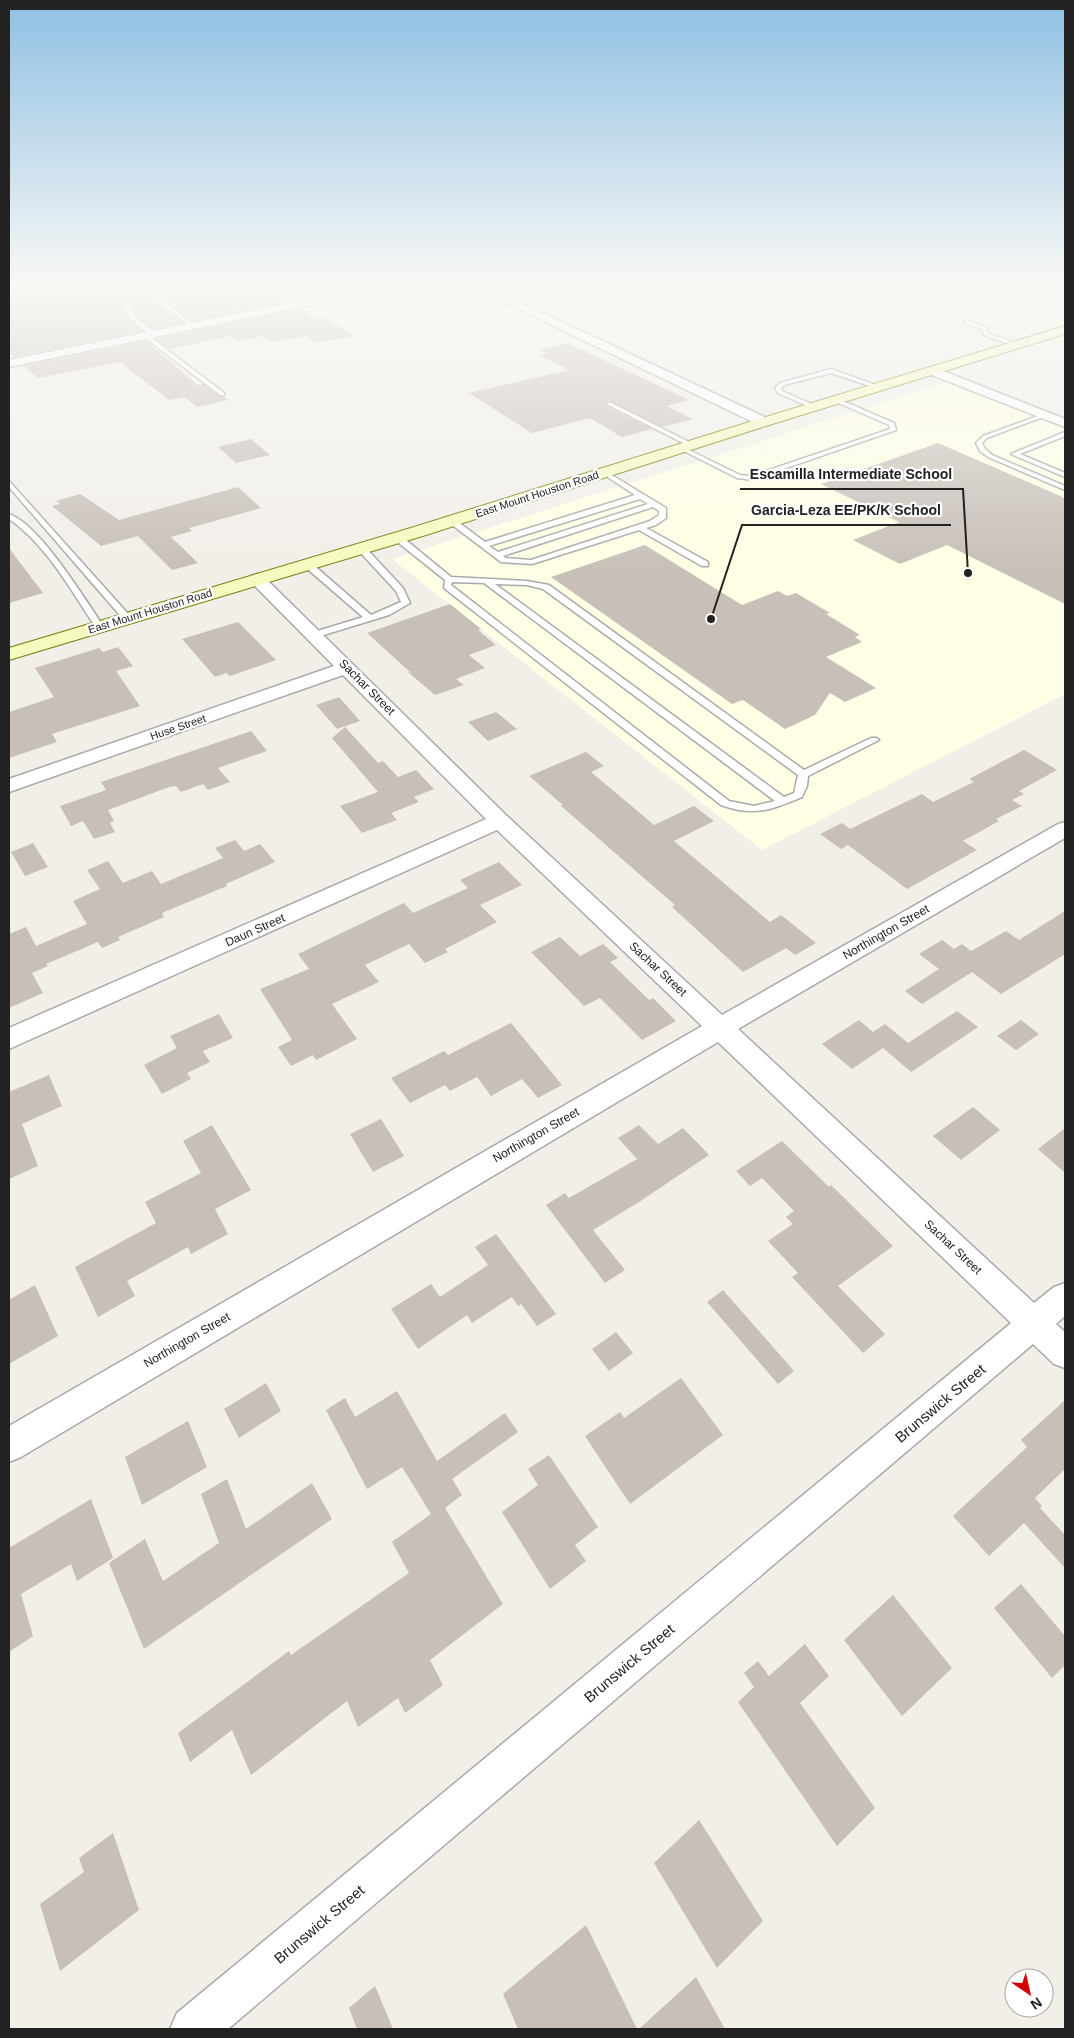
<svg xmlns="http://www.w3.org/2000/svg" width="1074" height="2038" viewBox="0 0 1074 2038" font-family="Arial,sans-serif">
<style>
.education{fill:#ffffe5}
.building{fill:#c7bfb8}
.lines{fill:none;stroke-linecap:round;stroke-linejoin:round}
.lane-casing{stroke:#a9a9a9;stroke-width:3}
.street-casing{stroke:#a9a9a9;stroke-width:3}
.secondary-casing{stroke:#707d05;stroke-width:2}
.lane{fill:#fff;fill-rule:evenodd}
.street{fill:#fff;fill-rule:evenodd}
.secondary{fill:#f7fabf;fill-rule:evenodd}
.labels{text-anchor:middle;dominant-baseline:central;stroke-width:4.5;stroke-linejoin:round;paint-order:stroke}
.far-street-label{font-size:11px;fill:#222;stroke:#fff}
.street-label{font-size:12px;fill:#222;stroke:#fff}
.near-street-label{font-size:15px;fill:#222;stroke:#fff}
.leader{fill:none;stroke:#222;stroke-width:2}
.callout-dot{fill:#222;stroke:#fff;stroke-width:2}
.callout-label{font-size:14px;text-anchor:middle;font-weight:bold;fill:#222;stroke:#fff;stroke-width:4.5;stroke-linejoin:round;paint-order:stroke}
</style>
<rect width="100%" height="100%" fill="#f2efe9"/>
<path class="education" d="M946,382L1065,429V694L762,850L392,559Z"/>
<path class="building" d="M129,285H140L148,294L149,298L182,323L153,329L138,318L131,305L125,304L123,307L127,316L142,331L14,357L9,352V293L86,287L93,292Z
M150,285H177L187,293L208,289L220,296L265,287L288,301L192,321L157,294L156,291Z
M300,309L317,320L326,318L354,336L316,343L305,336L271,342L263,336L238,341L231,336L170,349L156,339Z
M146,341L198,385L203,384L219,396L224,397L228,400L197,407L184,397L169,400L120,362L38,378L24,366Z
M567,343L689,400L667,406L693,419L663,427L609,400L605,404L607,407L652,429L622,437L590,418L532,433L469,393L569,370L539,355L547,353L539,350Z
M251,439L270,455L236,463L218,447Z
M938,443L1065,498V604L947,545L900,564L853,540L899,522L821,484Z
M238,487L261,508L189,528L192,531L171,537L198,563L172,570L138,536L101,546L52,506L60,504L56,501L80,494L119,520Z
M645,545L742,605L778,591L787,596L796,593L830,613L826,614L860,635L855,637L862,642L826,657L876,688L845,702L830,693L815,715L785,729L743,700L732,704L551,577Z
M9,548L43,593L9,603Z
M450,604L481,629L478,630L496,645L469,655L485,668L456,679L464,685L435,695L408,672H410L367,633Z
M238,622L276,660L230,676L226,673L215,677L182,639Z
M118,647L133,666L116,671L140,706L52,734L57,742L9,758V712L54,697L35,668L99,648L103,652Z
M339,697L360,721L337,729L316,705Z
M496,712L517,729L488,741L468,722Z
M345,727L378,763L383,761L398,777L416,770L434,789L414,797L419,802L391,813L397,820L362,833L340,806L378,792L332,738Z
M251,731L267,751L218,768L230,782L208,790L203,784L181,792L176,786L169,787L108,810L114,821L110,823L115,832L94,839L83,821L71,826L60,806L106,790L101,782Z
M1024,750L1057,770L1019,791L1024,794L1012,800L1022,806L996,819L999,821L963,841L977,850L907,889L848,845L841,849L820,834L842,823L850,829L922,794L933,802L974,782L969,779Z
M586,752L604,766L591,772L654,825L694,806L714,821L674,841L770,922L781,915L816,943L795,955L786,948L743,972L672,907L675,905L561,806L563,805L529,776Z
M235,840L244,851L260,844L275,862L226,884L227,886L162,913L164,917L118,937L120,940L102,948L98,942L46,964L48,966L32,973L43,993L9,1008V934L26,927L36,946L87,924L73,901L100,889L87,870L108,861L123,883L152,871L161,884L223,858L215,848Z
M33,843L48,867L25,876L11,852Z
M499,862L522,885L480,905L497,922L445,949L448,952L425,963L409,944L365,965L379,982L332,1004L357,1039L316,1060L313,1055L291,1066L278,1047L292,1040L260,989L309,969L298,954L404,903L413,913L468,888L460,880Z
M1065,911V954L1001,994L972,972L922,1004L905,991L939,969L919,954L942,940L954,949L962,944L971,951L1006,931L1019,940Z
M560,937L580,956L603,944L618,958L610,962L649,1000L653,998L676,1021L642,1040L600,998L584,1006L531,952Z
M957,1011L978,1027L911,1072L883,1048L852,1069L822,1044L859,1020L873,1032L885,1024L908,1043Z
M219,1014L233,1038L203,1051L210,1062L187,1073L191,1079L162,1094L144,1065L177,1048L170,1036Z
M1021,1020L1039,1034L1016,1050L997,1036Z
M511,1023L562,1085L538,1098L522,1079L491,1096L477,1077L450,1091L445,1085L410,1103L391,1078L444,1051L448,1055Z
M49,1075L62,1106L22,1124L38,1166L9,1179V1092Z
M973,1107L1000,1130L961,1160L933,1136Z
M381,1119L404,1156L373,1172L350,1134Z
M212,1125L251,1190L215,1209L228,1234L191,1254L188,1247L127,1281L135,1296L98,1317L75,1267L156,1223L145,1202L201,1173L183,1141Z
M639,1125L658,1144L683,1128L709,1155L639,1202L593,1230L625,1270L605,1283L546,1205L565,1193L569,1198L637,1159L618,1138Z
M1065,1128V1173L1038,1149Z
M782,1141L829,1187L831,1185L893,1246L838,1286L885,1334L863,1353L792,1277L798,1273L768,1241L793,1224L786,1217L794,1211L762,1178L750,1186L736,1171Z
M496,1234L556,1314L537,1326L521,1304L518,1306L512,1297L472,1323L467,1315L418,1349L391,1309L431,1284L440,1297L488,1265L475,1247Z
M35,1285L58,1336L9,1364V1300Z
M723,1290L794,1371L778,1384L707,1302Z
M616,1332L633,1353L609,1371L592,1349Z
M681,1378L723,1435L630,1504L585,1436L620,1412L624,1418Z
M266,1383L281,1411L239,1438L224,1409Z
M397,1391L437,1461L505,1413L518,1432L452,1479L462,1495L445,1508L503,1604L430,1660L443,1685L405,1713L398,1698L358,1727L347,1701L251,1775L232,1730L190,1762L178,1733L289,1651L291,1655L409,1573L392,1542L431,1514L402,1467L367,1489L326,1410L345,1398L355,1417Z
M1065,1400V1469L1035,1498L1042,1506L1040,1508L1065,1535V1568L1024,1523L989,1556L953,1516L1027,1447L1021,1440Z
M188,1421L207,1467L142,1505L125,1457Z
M549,1455L598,1527L575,1545L586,1561L550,1589L502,1512L538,1485L528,1469Z
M227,1479L246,1529L312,1483L332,1519L144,1649L109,1563L145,1539L163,1581L219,1543L201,1494Z
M91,1499L113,1558L77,1581L71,1564L21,1594L33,1636L9,1652V1548Z
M1021,1584L1065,1636V1665L1052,1678L994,1608Z
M893,1595L952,1668L902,1716L844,1640Z
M805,1644L829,1676L800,1703L875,1808L837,1846L738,1702L754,1687L744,1673L758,1661L769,1676Z
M699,1820L763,1921L717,1968L654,1863Z
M113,1833L139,1910L60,1971L40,1904L84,1872L79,1858Z
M586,1925L637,2029H518L503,1994Z
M696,1977L725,2029H639Z
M375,1986L393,2029H357L349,2008Z"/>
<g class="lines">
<g class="lane-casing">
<path id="lane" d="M142,285H147L155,292V295L195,325V327H191L150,296V293Z
M322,285H329L347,295L342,296Z
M1065,294V297L1051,301V303L1065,307V311L1046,304V299Z
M125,306H129L137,319L156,333V335C144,335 127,317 125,306Z
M966,320L986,327L988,333L1020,345L1015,346L984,335L982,329L964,323Z
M144,335H148L224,393V395H220L144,337Z
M831,369L881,387L876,388L831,373L784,385L781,388L782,391L816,406L817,407L814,409L778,393L775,388L780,383Z
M836,398L894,423L896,430L752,480L737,478L678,448L683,447L740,475L751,476L890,429L889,425L834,401L833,400Z
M610,402L693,444L694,445L689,446L608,405L607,404Z
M1043,414L1048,415L987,438L982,443L985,449L992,455L1065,486V490L988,457L980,451L976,443L983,436Z
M1065,432V436L1020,454L1065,473V477L1011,454Z
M605,471L666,508V518L656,525L646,528L708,562V566H702L639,530L532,564L501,562L447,521L454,519L485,542L635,495L603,474V472ZM640,499L648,504L498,552L489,546ZM653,507L659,511V515L650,521L531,560L506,558L503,556Z
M9,481L130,616V620H124L9,487Z
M9,514C40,525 84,598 104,627L103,629H97C71,591 47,545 9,519Z
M395,536H401L451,577L527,581L549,585L804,770L871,738H877L879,740L808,776L807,786L802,797C771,810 754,817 721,805L444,588L445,580L395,540ZM452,582L484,583L775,801L754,806L729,801L451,585ZM495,584L527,585L543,589L798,775L794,793L784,797Z
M358,546H364L403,588L410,603L389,615L317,637H311V633L363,617L304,566V562H310L371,615L401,602L396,591L358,550Z"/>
</g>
<g class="street-casing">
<path id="street" d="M377,285H399L394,288L9,367V360Z
M469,285H483L769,419L770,422L769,425H759Z
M933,367L1065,419V427L929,374L927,371Z
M257,574L263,576L507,816L722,1015L1058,824L1065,822V838L738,1029L1034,1303L1054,1287L1065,1283V1316L1056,1324L1065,1332V1368L1054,1364L1033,1344L228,2029H170L177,2013L1011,1323L718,1042L21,1457L9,1462V1426L702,1026L497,830L9,1049V1028L486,819L343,675L9,792V779L334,666L251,582L249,579L251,576Z"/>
</g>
<g class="secondary-casing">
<path id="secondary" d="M1065,326V334L769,425L426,535L9,660V648L414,527L759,419Z"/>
</g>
<use href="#lane" class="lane"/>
<use href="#street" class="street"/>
<use href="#secondary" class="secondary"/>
</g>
<linearGradient id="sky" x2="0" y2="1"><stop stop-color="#8fc0e4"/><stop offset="0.5" stop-color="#f9f8f5"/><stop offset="1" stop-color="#f9f8f5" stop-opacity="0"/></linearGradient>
<rect width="1074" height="571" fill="url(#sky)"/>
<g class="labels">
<g class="far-street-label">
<text transform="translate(537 494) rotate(-18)">East Mount Houston Road</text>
<text transform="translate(150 611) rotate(-17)">East Mount Houston Road</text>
<text transform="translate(178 727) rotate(-19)">Huse Street</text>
</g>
<g class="street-label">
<text transform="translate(367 687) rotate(45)">Sachar Street</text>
<text transform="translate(255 930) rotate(-24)">Daun Street</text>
<text transform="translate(886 932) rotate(-30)">Northington Street</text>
<text transform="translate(658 969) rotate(43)">Sachar Street</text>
<text transform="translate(536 1135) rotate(-30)">Northington Street</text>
<text transform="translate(953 1247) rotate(43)">Sachar Street</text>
<text transform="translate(187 1340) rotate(-30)">Northington Street</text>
</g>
<g class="near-street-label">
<text transform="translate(940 1403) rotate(-40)">Brunswick Street</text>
<text transform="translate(629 1663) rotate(-40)">Brunswick Street</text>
<text transform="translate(319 1924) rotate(-40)">Brunswick Street</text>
</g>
</g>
<path class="leader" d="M968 573L963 489H740M711 619L742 525H951"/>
<g class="callout-dot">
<circle cx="968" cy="573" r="5"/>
<circle cx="711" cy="619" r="5"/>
</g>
<g class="callout-label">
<text x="851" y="479">Escamilla Intermediate School</text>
<text x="846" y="515">Garcia-Leza EE/PK/K School</text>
</g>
<rect width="1074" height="2038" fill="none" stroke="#222222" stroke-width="20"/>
<g transform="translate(1029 1993) rotate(146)"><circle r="24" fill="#ffffff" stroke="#a7a7a7"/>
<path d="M0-4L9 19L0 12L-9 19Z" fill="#d40000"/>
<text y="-8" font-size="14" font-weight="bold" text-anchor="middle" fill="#222222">N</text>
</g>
</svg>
